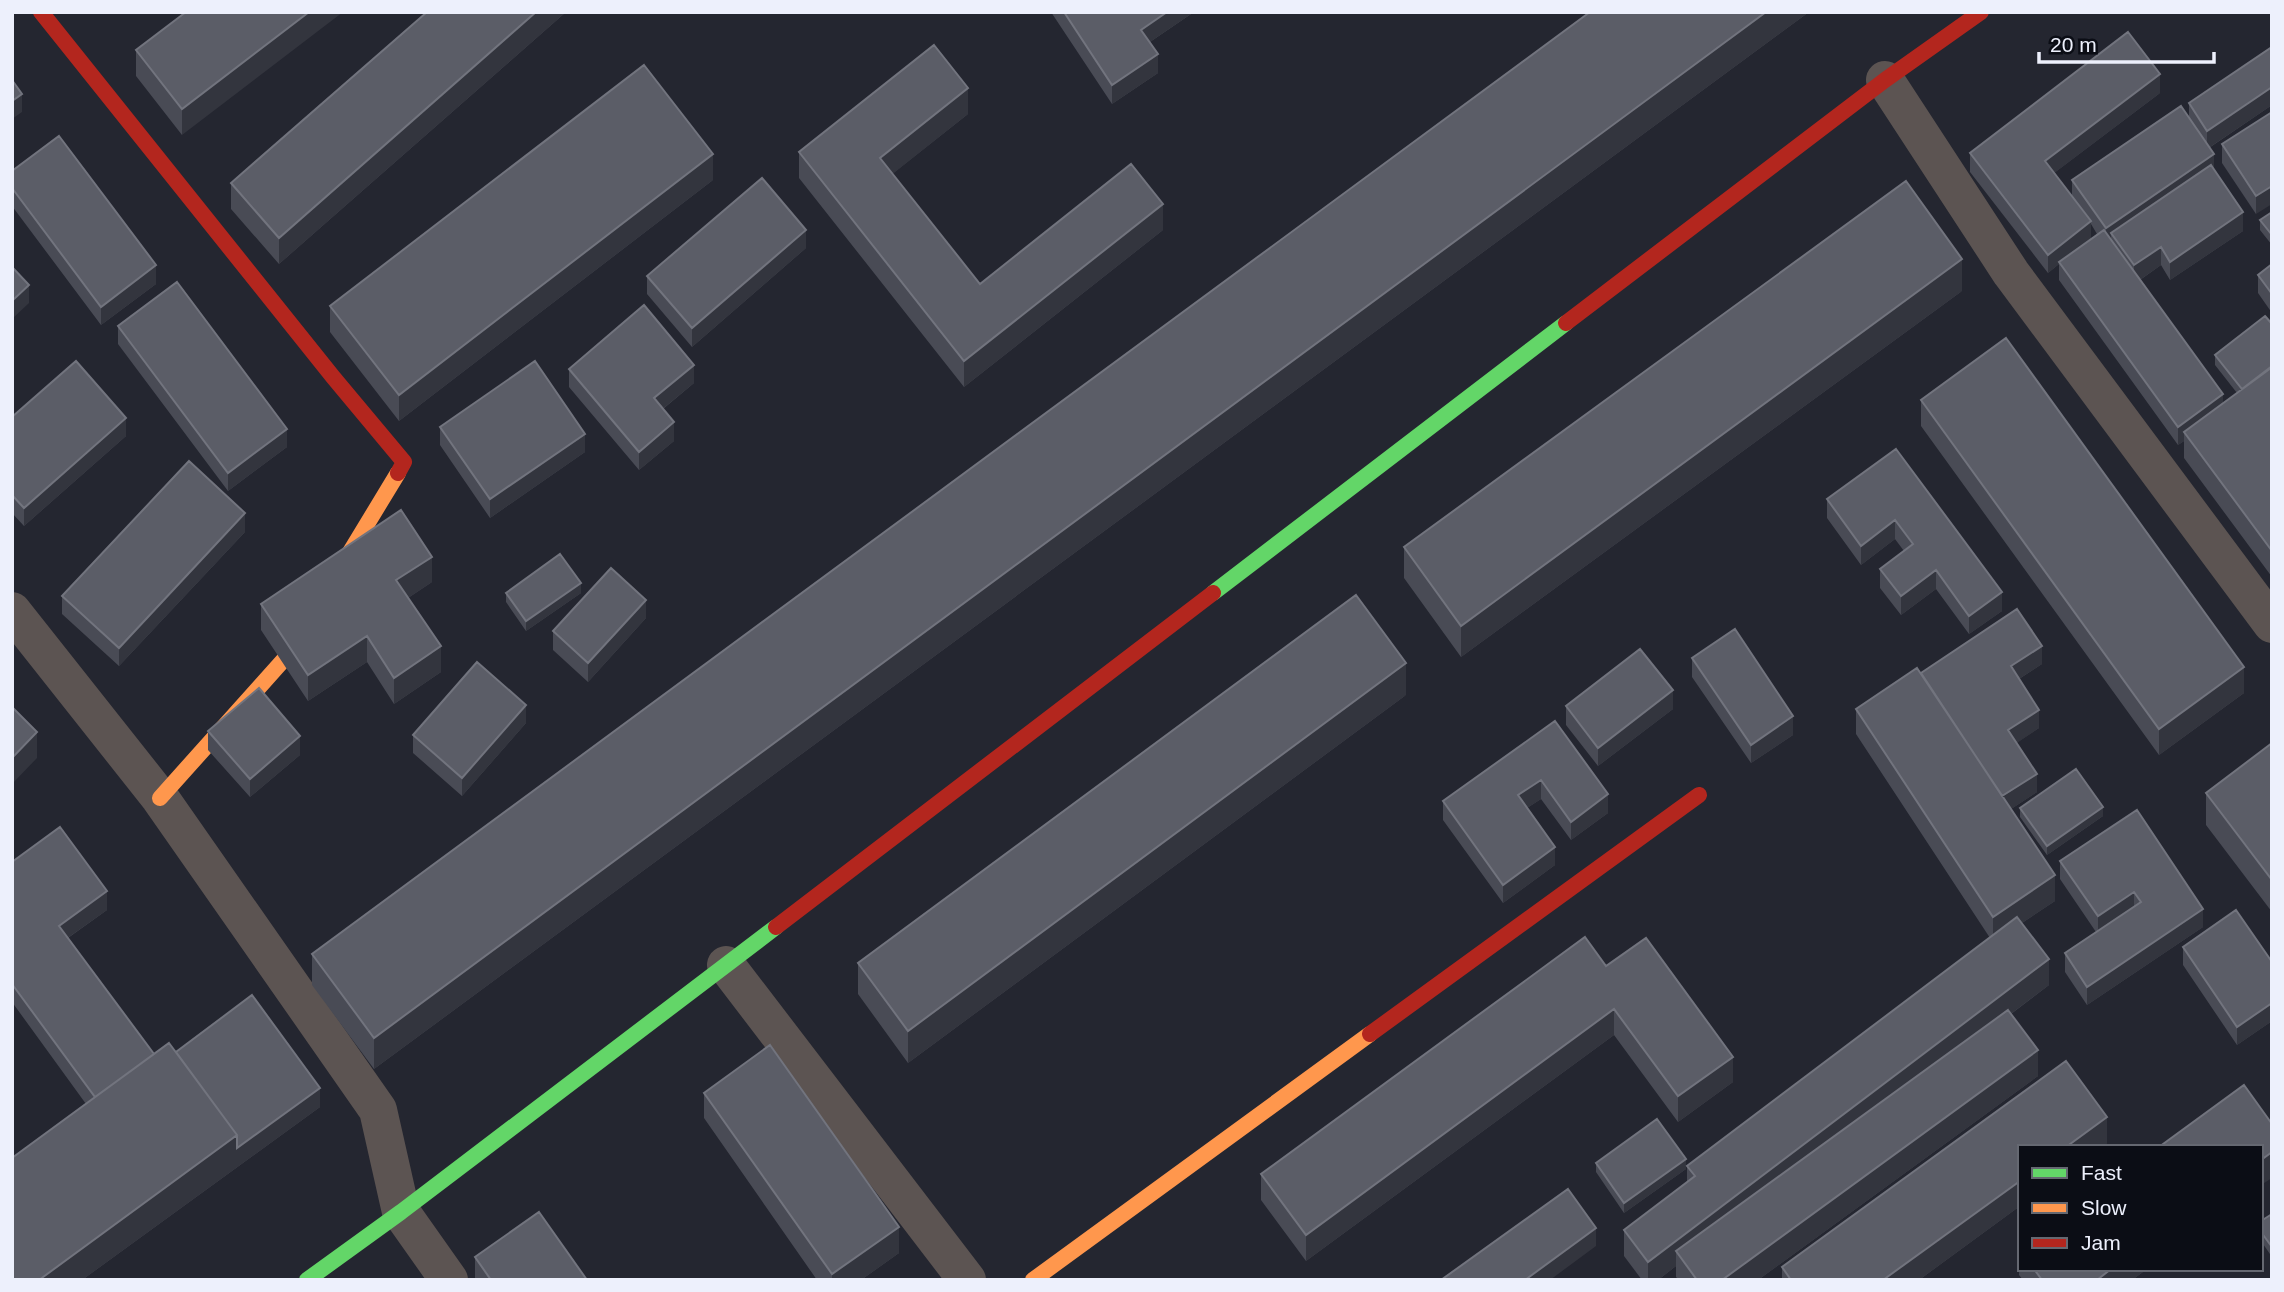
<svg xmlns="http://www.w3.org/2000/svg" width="2284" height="1292" viewBox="0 0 2284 1292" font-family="Arial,sans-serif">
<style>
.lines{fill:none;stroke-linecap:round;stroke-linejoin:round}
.street{stroke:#5c5452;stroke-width:38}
.fast{stroke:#63d668;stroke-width:16}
.slow{stroke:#ff974d;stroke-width:16}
.jam{stroke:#b3261e;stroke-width:16}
.wall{fill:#494b55;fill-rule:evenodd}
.shaded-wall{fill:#33353e}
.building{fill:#5b5d67;stroke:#72747e;stroke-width:2}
</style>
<rect width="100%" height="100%" fill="#242630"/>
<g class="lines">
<path class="street" d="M1885,80L2011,273L2272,624
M12,611L160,798L378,1110L401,1212L449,1280
M726,965L967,1280"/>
<path class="fast" d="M1213,593L1566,323
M307,1280L401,1212L776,927"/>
<path class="slow" d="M160,798L287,656L398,473
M1033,1280L1370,1034"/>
<path class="jam" d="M41,12L333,377L404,462L398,473
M1566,323L1885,80L1981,12
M776,927L1213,593
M1370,1034L1699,795"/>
</g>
<path class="wall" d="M186,12L182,135L136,76V50Z
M427,12H566L279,264L231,209V183Z
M1051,12H1194L1150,42L1158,73L1112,104Z
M1590,12H1809L374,1069L312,985V954Z
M2272,47V105L2209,148L2214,169L2243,231L2170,280L2161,265L2140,280L2223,403L2237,393L2215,365V355L2272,324V577L2184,458V441L2178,445L2059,280V264L2048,273L1970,172V153L2160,93L2054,173L2072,197V180L2189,118V103ZM2091,224L2097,234L2091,239Z
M2272,112L2256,214L2222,163V144Z
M968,114L892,174L980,284L1163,230L964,387L799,178V152Z
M12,171L156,284L101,325L12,206Z
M713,180L399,421L330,332V306Z
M2272,212V245L2260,230V220Z
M806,248L692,347L647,294V276Z
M2272,264V313L2258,293V275Z
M1962,291L1461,657L1404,578V547Z
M118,326L287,447L228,491L118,344Z
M569,369L694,383L663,409L674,441L639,470L569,387Z
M1921,400L2244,693L2159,755L1921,426Z
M12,417L126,436L24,526L12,513Z
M440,427L585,452L490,518L440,445Z
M1896,449L2002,611L1969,634L1936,589L1901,615L1880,588V569L1904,551L1895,539L1861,565L1827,518V499Z
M245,532L119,666L62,614V596Z
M432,582L408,598L441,672L394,704L367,662L308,701L261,630V604Z
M506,593H581L526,631L506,602Z
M646,618L588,682L553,650V631Z
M1692,658L1793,735L1751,763L1692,677Z
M2042,664L2019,679L2039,728L2016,743L2037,792L2011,809L2055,901L2022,923L2049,985L2011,1014L2038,1076L1758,1280H1679L1676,1277V1266L1658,1280H1642L1624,1256V1230L1687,1183V1166L1990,938L1856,734V709L1921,673Z
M1406,695L908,1063L858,994V963Z
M1566,706L1673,709L1598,766L1566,725Z
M1555,721L1608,813L1571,840L1541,799L1527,808L1555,865L1503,903L1443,820V801Z
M526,723L462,796L413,753V735Z
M208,731L300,755L250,797L208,750Z
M2272,743V912L2206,825V793Z
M2020,808L2103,816L2047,855L2020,817Z
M2060,861L2203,909V927L2087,1005L2065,972V953L2096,932L2060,879Z
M12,862L107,910L68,938L154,1054L176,1052L320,1107L82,1280H12L86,1104L12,1002Z
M2183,947L2272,962V1021L2237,1045L2183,965Z
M1606,966L1733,1082L1678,1122L1614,1035L1306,1261L1261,1200V1174Z
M2066,1061L2107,1117V1143L2102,1147H2020V1206L1919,1280H1782V1267Z
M704,1093L899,1253L861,1280H817L704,1118Z
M1596,1163L1686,1169L1624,1213L1596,1172Z
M2272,1214V1257L2261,1241V1221Z
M2020,1249V1269H2147L2132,1280H2023L2019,1275Z
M475,1257L587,1280H475Z"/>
<path class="shaded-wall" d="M309,12H343L182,135V109Z
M536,12H566L279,264V238Z
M1167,12H1194L1141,48V30Z
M1766,12H1809L374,1069V1038Z
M1158,54V73L1112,104V85Z
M2160,74V93L2045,180V161Z
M2272,87V105L2207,149V131Z
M968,88V114L880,184V158Z
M22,94V112L12,119V101Z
M713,154V180L399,421V395Z
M2214,154V172L2111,233V243L2106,247V228Z
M2272,186V204L2256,214V196Z
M1163,204V230L964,387V361Z
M2243,212V231L2170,280V262Z
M2091,221V240L2059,262V264L2048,273V255Z
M806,230V248L692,347V328Z
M2161,247V265L2134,284V265Z
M1962,259V291L1461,657V626Z
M156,265V284L101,325V307Z
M29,285V303L12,319V301Z
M694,365V383L654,416V398Z
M2223,394V413L2184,432V441L2178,445V427Z
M126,418V436L24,526V508Z
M674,422V441L639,470V452Z
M287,429V447L228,491V473Z
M585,434V452L490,518V499Z
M245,513V532L119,666V648Z
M1895,520V539L1861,565V546Z
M432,557V582L396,606V580Z
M1936,570V589L1901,615V596Z
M581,583V593L526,631V621Z
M2002,592V611L1969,634V616Z
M646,600V618L588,682V663Z
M367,636V662L308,701V675Z
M441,646V672L394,704V678Z
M2042,646V664L2011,684V666Z
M1406,663V695L908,1063V1031Z
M2244,667V693L2159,755V729Z
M1673,690V709L1598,766V748Z
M526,705V723L462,796V778Z
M2039,710V728L2008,749V730Z
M1793,716V735L1751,763V745Z
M37,732V758L12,784V758Z
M300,736V755L250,797V779Z
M2037,774V792L1999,817V799Z
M1541,780V799L1518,814V795Z
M1608,794V813L1571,840V822Z
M2103,807V816L2047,855V846Z
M1555,847V865L1503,903V885Z
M2055,875V901L1993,942V917Z
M107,891V910L59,944V926Z
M2134,892V911L2098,934V916Z
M2203,909V927L2087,1005V987Z
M2049,959V985L1684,1261L1676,1251V1266L1658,1280H1648V1262Z
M2272,1003V1021L2237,1045V1027Z
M1614,1009V1035L1306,1261V1235Z
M2038,1050V1076L1758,1280H1722Z
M1733,1057V1082L1678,1122V1096Z
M320,1088V1107L82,1280H39L237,1135Z
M2107,1117V1143L2102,1147H2066Z
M2272,1152V1178L2261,1185V1160Z
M1686,1159V1169L1624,1213V1203Z
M2020,1181V1206L1919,1280H1883Z
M899,1227V1253L861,1280H832V1274Z
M1596,1228V1246L1550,1280H1525Z
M2111,1269H2147L2132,1280H2097Z"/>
<path class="building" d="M186,12H309L182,109L136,50Z
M427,12H536L279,238L231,183Z
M1064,12H1167L1141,30L1158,54L1112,85Z
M1590,12H1766L374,1038L312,954Z
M2128,32L2160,74L2045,161L2091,221L2048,255L1970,153Z
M934,45L968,88L880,158L980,284L1131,164L1163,204L964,361L799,152Z
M2272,47V87L2207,131L2189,103Z
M644,65L713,154L399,395L330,306Z
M12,80L22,94L12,101Z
M2181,106L2214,154L2106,228L2072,180Z
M2272,112V186L2256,196L2222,144Z
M59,136L156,265L101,307L12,188V171Z
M2211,165L2243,212L2170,262L2161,247L2134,265L2111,233Z
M762,178L806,230L692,328L647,276Z
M1906,181L1962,259L1461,626L1404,547Z
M2272,212V235L2260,220Z
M2104,230L2223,394L2178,427L2059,262Z
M2272,264V294L2258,275Z
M12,267L29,285L12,301Z
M177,282L287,429L228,473L118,326Z
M644,305L694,365L654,398L674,422L639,452L569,369Z
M2265,316L2272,324V366L2242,389L2215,355Z
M2006,338L2244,667L2159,729L1921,400Z
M76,361L126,418L24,508L12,495V417Z
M535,361L585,434L490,499L440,427Z
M2271,368L2272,369V551L2184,432Z
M1896,449L2002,592L1969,616L1936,570L1901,596L1880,569L1913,544L1895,520L1861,546L1827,499Z
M189,461L245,513L119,648L62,596Z
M401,510L432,557L396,580L441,646L394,678L367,636L308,675L261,604Z
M560,554L581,583L526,621L506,593Z
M611,568L646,600L588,663L553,631Z
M1356,595L1406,663L908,1031L858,963Z
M2017,609L2042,646L2011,666L2039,710L2008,730L2037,774L2002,796L1921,673Z
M1735,629L1793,716L1751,745L1692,658Z
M1640,649L1673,690L1598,748L1566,706Z
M477,662L526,705L462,778L413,735Z
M1917,668L2055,875L1993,917L1856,709Z
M259,688L300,736L250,779L208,731Z
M12,707L37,732L12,758Z
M1555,721L1608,794L1571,822L1541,780L1518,795L1555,847L1503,885L1443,801Z
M2272,743V880L2206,793Z
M2076,769L2103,807L2047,846L2020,808Z
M2137,810L2203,909L2087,987L2065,953L2141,902L2134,892L2098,916L2060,861Z
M60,827L107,891L59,926L154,1054L95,1097L12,984V862Z
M2236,910L2272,962V1003L2237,1027L2183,947Z
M2017,917L2049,959L1648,1262L1624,1230L1695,1176L1687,1166Z
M1585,937L1606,966L1646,938L1733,1057L1678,1096L1614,1009L1306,1235L1261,1174Z
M252,995L320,1088L237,1148V1135L176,1052Z
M2008,1010L2038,1050L1722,1280H1697L1676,1251Z
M169,1043L237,1135L39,1280H12V1158Z
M770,1045L899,1227L832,1274L704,1093Z
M2066,1061L2107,1117L2066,1147H2020V1181L1883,1280H1791L1782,1267Z
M2244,1085L2272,1124V1152L2261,1160V1147H2159Z
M1657,1119L1686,1159L1624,1203L1596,1163Z
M1568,1189L1596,1228L1525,1280H1441Z
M539,1212L587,1280H491L475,1257Z
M2272,1214V1247L2261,1232V1221Z
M2034,1269H2111L2097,1280H2042Z"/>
<rect width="2284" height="1292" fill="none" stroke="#edf0fc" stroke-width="28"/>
<rect x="2018" y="1145" width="245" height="126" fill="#0b0d15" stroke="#656871" stroke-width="2"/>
<rect x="2032" y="1168" width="35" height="10" fill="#63d668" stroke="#656871" stroke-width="2"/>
<text x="2081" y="1180" font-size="21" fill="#edf0fc">Fast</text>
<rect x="2032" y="1203" width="35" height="10" fill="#ff974d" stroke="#656871" stroke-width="2"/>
<text x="2081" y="1215" font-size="21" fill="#edf0fc">Slow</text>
<rect x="2032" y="1238" width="35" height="10" fill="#b3261e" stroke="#656871" stroke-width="2"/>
<text x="2081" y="1250" font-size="21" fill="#edf0fc">Jam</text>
<path d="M2039 52v10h175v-10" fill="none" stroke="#edf0fc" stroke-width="3.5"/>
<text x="2050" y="52" font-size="21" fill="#edf0fc" stroke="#0b0d15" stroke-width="5" paint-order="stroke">20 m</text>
</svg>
